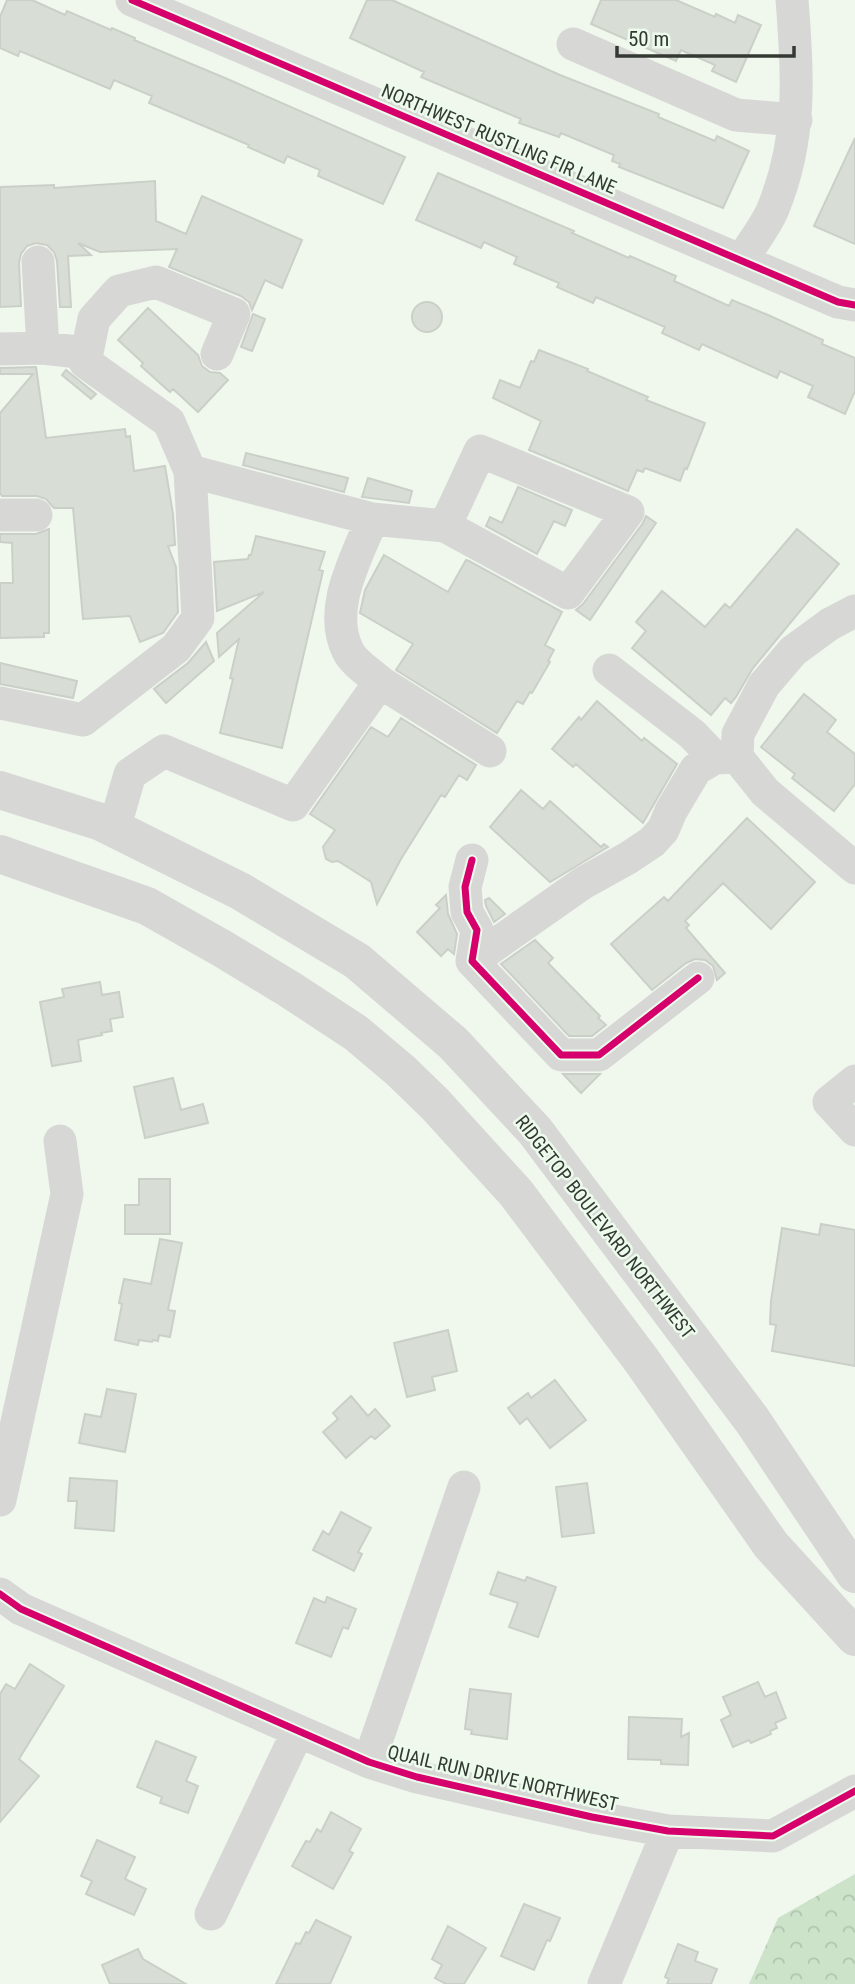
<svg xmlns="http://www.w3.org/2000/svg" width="855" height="1984" viewBox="0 0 855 1984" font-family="'Roboto Condensed',sans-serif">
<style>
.forest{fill:url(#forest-crowns)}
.building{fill:#d8ded6;stroke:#cad0c8;stroke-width:2}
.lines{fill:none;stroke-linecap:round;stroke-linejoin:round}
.minor{stroke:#d7d8d6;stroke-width:33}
.major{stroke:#d7d8d6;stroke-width:38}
.cycleway-casing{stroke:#ecfbeb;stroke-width:11}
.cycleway{stroke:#d6006c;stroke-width:7}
.labels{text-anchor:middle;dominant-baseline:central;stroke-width:5;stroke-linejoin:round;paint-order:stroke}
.street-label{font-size:19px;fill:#343a33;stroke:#ecfbeb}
</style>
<defs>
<pattern id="forest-crowns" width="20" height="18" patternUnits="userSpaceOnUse" patternTransform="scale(1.75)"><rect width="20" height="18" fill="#cce3ca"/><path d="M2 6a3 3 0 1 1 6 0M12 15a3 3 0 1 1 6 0" fill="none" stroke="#b0c4ae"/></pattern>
</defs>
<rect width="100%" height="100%" fill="#f0f8ee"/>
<path class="forest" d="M855,1874V1984H749L778,1918Z"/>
<path class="building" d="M7,0H32L65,15L67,11L111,30L112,28L135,38L134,40L225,78L405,157L383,204L318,176L320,170L287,156L284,163L248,147L249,145L149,103L152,96L114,80L110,89L20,51L18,56L0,48V17Z
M367,0H392L560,75L659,114L658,117L715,141L717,136L749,151L723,208L619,167L620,164L612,161L614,155L561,133L559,137L519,123L521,119L421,77L424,72L350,38Z
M601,0H676L715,17L716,14L735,23L738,15L761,25L736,82L712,71L715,65L681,50L676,61L591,24Z
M855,138V244L814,226Z
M438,173L574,231L572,233L629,258L630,256L676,276L674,281L729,306L732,300L768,315L823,340L822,344L855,358V391L845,414L808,397L813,386L780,371L777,378L702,344L699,350L662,333L665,327L596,297L593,303L557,287L559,283L514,264L517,257L484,242L481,248L416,220Z
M155,181L156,221L186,234L202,196L302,240L282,288L265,280L252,310L249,302L241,296L169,267L177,249L100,252L78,243L91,255L68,256L71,307H60L57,261L54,252L47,245L36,243L27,246L21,254L19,263L21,306L0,307V187L54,185V188Z
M412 317a15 15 0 1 1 30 0a15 15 0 1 1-30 0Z
M148,308L198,355L202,366L210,372L220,373L228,380L198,412L173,389L170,392L141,366L143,363L118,340Z
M253,314L265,319L252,351L241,347Z
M539,350L588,369L587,371L648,397L646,400L705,423L687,469L685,468L680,481L645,468L643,472L637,470L628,491L529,450L541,421L493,398L500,380L520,388L531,361L534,362Z
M36,367L46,438L125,429L126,437L130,436L134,471L165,466L173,514L175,545L168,546L176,567L178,612L163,633L140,642L130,616L83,619L73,508H54L46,499L37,496H2L0,493V413L33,374H0V368Z
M66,370L96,394L91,399L62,375Z
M246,453L348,478L344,492L243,465Z
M368,478L412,491L409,503L362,497Z
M518,487L572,510L565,526L554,521L537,554L486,526L490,517L502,523Z
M646,516L656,523L590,620L576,610L583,604L643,523Z
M49,529V633H44V637L0,638V583H13L12,543L0,542V534H36Z
M797,529L839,564L753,668L736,697L731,703L725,698L711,715L632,648L646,631L636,622L662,591L705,627L725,604L730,608Z
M256,536L325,552L319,570L323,571L282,748L220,733L233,679L230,678L239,639L219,657L217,633L264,592L217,611L214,562L248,559L249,555H251Z
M384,555L448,592L466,560L469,561L562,612L545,645L554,650L548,661L550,662L532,693L530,692L523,704L517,701L497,733L396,670L413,644L360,613L365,590Z
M206,642L214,661L166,703L154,689L188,663Z
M0,663L77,681L73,698L0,684Z
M804,694L836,720L827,732L855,754V784L834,811L792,778L795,774L761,747Z
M597,701L642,741L644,738L677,764L643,823L576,764L573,767L552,749L579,717L581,720Z
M401,718L476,765L467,780L459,775L445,797L441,795L401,859L377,904L371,882L338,861L332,862L326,859L323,847L335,830L310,814L371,727L388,737Z
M521,790L543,809L550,801L601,847L604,844L608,847L550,882L490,827Z
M747,818L815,882L771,929L723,883L685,921L689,925L686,928L725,973L717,980L713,966L705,960L695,959L686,963L652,990L611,944L664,897L668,901Z
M446,895L448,914L457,934L454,954L448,949L441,956L417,932L440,908L436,905Z
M489,898L505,914L494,922L486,906L485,900Z
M535,940L553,958L548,963L600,1016L598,1018L606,1025L592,1036H569L501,964Z
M100,982L102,995L119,992L123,1017L110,1019L112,1031L101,1033L102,1035L78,1040L81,1061L52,1066L40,1002L64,997L62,989Z
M563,1074H600L581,1093Z
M173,1078L181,1110L203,1104L208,1123L145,1138L134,1087Z
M139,1179H170V1234H125V1205H139Z
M821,1224L855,1230V1366L772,1351L776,1325L770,1324L771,1301L782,1228L819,1235Z
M160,1239L182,1243L168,1310L175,1311L170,1337L159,1335L158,1341L153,1340L152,1342L139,1340L138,1345L115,1340L122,1304L119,1303L124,1279L151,1284Z
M448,1330L457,1371L432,1377L435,1390L407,1397L394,1343Z
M555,1380L586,1420L550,1448L527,1418L520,1424L508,1408L528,1393L531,1398Z
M107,1389L136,1394L125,1452L79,1443L85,1414L101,1417Z
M351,1396L368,1416L375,1409L390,1426L375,1439L371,1436L346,1458L323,1432L338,1419L333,1413Z
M70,1478L117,1481L114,1531L75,1528L77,1501H68Z
M587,1483L594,1533L562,1537L556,1487Z
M341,1512L371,1528L358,1552L362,1554L354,1571L313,1550L323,1531L329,1535Z
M498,1572L525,1581L527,1577L556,1587L538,1637L509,1627L518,1603L490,1594Z
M327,1597L356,1609L348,1629L343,1627L331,1657L296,1643L314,1598L325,1603Z
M30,1664L64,1686L19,1759L39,1776L0,1822V1694L6,1684L15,1689Z
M758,1682L765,1697L776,1692L786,1718L775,1723L777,1728L770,1731L771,1734L751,1743L749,1740L733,1747L721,1720L731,1715L723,1697Z
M470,1689L511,1694L507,1739L471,1734L472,1730L465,1729Z
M629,1717L682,1719L681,1737L689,1733L688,1765L661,1764V1760L628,1759Z
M156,1741L196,1757L186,1781L198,1786L188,1813L160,1803L162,1797L137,1787Z
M331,1812L361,1829L349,1851L353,1853L333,1889L292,1866L306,1841L310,1842L317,1829L321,1832Z
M97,1840L135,1857L125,1879L146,1889L134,1915L86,1894L92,1881L81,1876Z
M524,1904L560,1918L550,1941L547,1940L534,1970L501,1956Z
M316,1920L351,1937L330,1984H276L296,1943L300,1944L306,1932L309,1933Z
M448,1926L486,1948L464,1984H446L435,1978L442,1965L432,1959Z
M678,1944L698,1952L695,1961L717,1969L711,1984H667L669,1979L665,1977Z
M138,1949L143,1959L186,1984H110L102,1965Z"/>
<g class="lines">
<path class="minor" d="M132,0L838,302L855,305
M573,44L736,115L796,120
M742,260C752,243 766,226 773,209C802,138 798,74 792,0
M38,262L43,348L87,353
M0,349L43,348
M190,471L169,422L85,362L94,319L119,291L156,282L234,314L217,354
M0,515H36
M372,519L445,526L568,593L628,512L480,451L445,526
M609,670L692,734L715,758
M0,703L83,720L176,648L198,618L190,471L372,519C356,559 327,609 348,651C353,662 370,673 380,682
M737,757L738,734L764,685L793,651L830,624L855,611
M737,757L765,792L855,868
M114,829L130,774L164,751L293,805L380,682L490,751
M472,860L465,887L467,912L477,930L472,961L561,1055H599L698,978
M472,961L583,883L628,858L652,842L663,830L671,811L696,769L715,758L737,757
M855,1081L829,1102L855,1130
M0,1500L67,1194L60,1141
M0,1594L21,1609L369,1762L417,1777L592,1817L668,1831L773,1836L855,1791
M369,1762L464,1487
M211,1914L298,1731
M604,1984L668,1831"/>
<path class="major" d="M0,790L101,822L240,891L357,961L453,1043L535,1131L752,1420L855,1574
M0,854L147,906L223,949L289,989L356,1033L401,1071L435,1104L516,1193L642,1361L771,1545L855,1637"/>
<g class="cycleway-casing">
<path id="cycleway" d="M132,0L838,302L855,305
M472,860L465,887L467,912L477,930L472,961L561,1055H599L698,978
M0,1594L21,1609L369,1762L417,1777L592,1817L668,1831L773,1836L855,1791"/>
</g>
<use href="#cycleway" class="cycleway"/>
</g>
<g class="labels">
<g class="street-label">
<text transform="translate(499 139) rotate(23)">NORTHWEST RUSTLING FIR LANE</text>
<text transform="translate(605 1227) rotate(52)">RIDGETOP BOULEVARD NORTHWEST</text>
<text transform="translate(503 1778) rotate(13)">QUAIL RUN DRIVE NORTHWEST</text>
</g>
</g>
<path d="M617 46v10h177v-10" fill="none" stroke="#343a33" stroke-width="3.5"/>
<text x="628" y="46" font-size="21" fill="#343a33" stroke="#ecfbeb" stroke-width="5" paint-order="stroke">50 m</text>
</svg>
